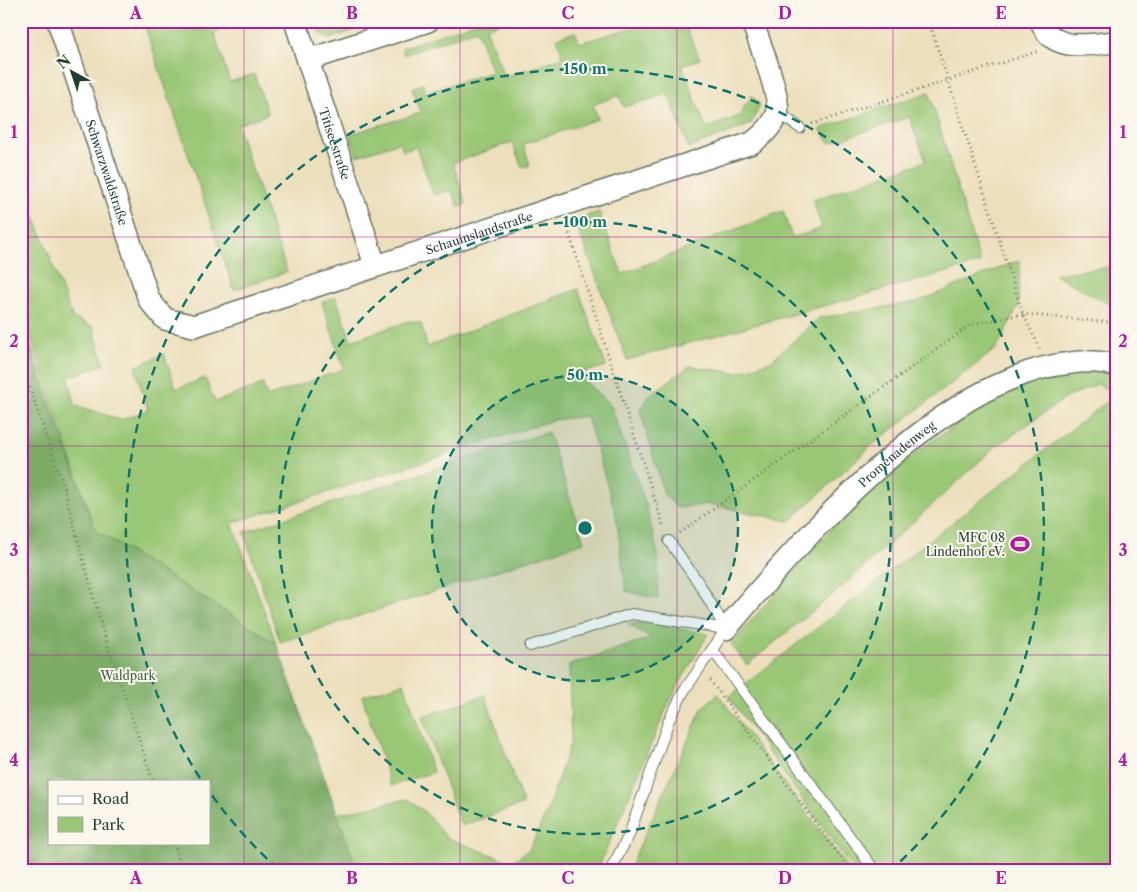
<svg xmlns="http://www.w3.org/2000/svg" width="1137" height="892" viewBox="0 0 1137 892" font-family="'Libre Caslon Text',serif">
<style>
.green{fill:#9ac775;stroke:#5c8254}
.forest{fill:#7bac66;stroke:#4d744d;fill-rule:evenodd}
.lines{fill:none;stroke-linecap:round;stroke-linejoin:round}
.lane-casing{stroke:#677664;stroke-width:12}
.street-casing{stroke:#677664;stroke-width:24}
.path{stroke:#677664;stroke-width:3;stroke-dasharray:1 4;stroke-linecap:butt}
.lane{stroke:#fff;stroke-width:10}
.street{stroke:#fff;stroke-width:21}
.grid{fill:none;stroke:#b5179e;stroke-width:1;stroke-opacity:0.55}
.ring{fill:none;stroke:#0f766e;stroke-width:2.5;stroke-dasharray:9 6}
.labels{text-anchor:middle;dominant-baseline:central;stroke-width:4;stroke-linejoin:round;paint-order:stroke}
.street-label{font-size:12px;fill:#1f3d34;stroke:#fbf7ec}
.poi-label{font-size:12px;fill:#1f3d34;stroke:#fbf7ec;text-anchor:end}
.park-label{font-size:12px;fill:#3e6044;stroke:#fbf7ec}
.centre{fill:#0f766e;stroke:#fbf7ec;stroke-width:2.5}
.ring-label{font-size:15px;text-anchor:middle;font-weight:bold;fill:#0f766e;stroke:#fbf7ec;stroke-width:4;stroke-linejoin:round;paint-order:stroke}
.neatline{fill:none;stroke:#b5179e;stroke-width:2}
.grid-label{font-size:16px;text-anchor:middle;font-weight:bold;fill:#b5179e}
</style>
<rect width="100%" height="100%" fill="#fbf7ec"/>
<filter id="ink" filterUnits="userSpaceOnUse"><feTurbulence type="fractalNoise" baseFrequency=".02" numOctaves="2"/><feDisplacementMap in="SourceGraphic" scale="10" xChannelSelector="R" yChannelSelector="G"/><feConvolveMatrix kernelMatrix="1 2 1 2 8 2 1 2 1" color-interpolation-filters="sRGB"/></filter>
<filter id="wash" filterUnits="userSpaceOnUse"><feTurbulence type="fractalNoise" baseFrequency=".0096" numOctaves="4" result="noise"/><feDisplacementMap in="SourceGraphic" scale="20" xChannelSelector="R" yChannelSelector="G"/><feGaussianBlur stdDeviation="1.12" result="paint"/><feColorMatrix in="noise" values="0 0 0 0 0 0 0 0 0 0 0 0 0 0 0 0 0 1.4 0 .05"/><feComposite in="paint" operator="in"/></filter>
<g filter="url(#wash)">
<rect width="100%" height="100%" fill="#ecdfbc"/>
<path class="green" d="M143,21H248L214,33L230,82L254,74L268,114L237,125L287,272L234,290Z
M315,21H378L330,39L320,33Z
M479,21H506L486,28L504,77L563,57L557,38L575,32L580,43L655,21H683L700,59L682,65L706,128L739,116L752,95L760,105L751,124L689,148L668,94L624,107L619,95L593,105L598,119L523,144L530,165L522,168L512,142L453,163L466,204L459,208L451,190L434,195L416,147L403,151L400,142L357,156L350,134L421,113L412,88L423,84L425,93L492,72L477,29L404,55L402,48Z
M929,92L980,263L627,360L575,220L599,212L622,274L783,211L792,238L822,228L813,200L926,161L909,117L830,143L820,129Z
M21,179L72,317L93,327L104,364L69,377L75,405L121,420L148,410L135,367L164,354L176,389L205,378L215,402L263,384L267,397L344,369L322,302L336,297L351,341L409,321L421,323L427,347L578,289L606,366L578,374L611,406L646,505L658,555V599L626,591L616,515L587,416L553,420L232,523L276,643L95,530L21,308Z
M1020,260L1018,306L997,348L871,446L790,521L708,504L677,508L664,494L640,410L651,394L690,366L737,373L771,361L819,318L917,302Z
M1116,266V308L1054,274Z
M1076,367L1116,371V394L1098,384L1067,397L994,448L843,586L747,665L731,644L846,512L926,445L975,412L1034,380Z
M1113,397L1116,401V871H854L729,697Z
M548,432L584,542L280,642L244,532Z
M646,623L708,634L670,700L597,871H362L355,863L337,814L407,799L424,811L447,838L511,862L529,850L547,812L571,741L569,665L651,638L628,624Z
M404,683L433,772L391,786L362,696Z
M718,694L850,871H628L703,707Z
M485,695L523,804L461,826L422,717Z"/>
<path class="forest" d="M21,319L95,530L276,643L355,863L362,871H21ZM49,781H209V843H49Z"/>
</g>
<g filter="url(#ink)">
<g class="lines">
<g class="lane-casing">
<path id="lane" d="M777,112L800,128
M530,646L632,614L726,629
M712,649L875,871
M610,871L629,835L669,720L684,691L726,629L698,582L669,541
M1078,871L1093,868L1099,871"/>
</g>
<g class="street-casing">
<g id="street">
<path id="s1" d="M58,21L149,300L165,319L194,326L752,143C763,135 772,127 777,114C782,99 758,39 752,21"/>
<path id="s2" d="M295,21L375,265"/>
<path d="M1041,21C1052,54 1090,44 1116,42"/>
<path d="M308,60L428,21"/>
<path id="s3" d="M726,629C804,537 944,375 1071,363C1084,361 1103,361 1116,366"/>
</g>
</g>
<path class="path" d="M929,21L1023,314L1040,349
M812,124L1039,51
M566,224L664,528
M21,364L62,481L102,628L153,781
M680,533L972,324L1023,314L1116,323
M710,680L851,871
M174,843L183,871"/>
<use href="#lane" class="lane"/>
<use href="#street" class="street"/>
</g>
</g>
<path class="grid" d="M244,21V871M460,21V871M677,21V871M893,21V871M21,237H1116M21,446H1116M21,655H1116"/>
<circle cx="585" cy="528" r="153" fill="#0f766e" fill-opacity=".12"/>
<g class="ring">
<circle cx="585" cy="528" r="153"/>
<circle cx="585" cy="528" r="306"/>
<path d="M278 869A459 459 0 0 1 209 791M200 778A459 459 0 1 1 892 869"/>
</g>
<defs>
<g id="stadium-bare" transform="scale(1.5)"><path d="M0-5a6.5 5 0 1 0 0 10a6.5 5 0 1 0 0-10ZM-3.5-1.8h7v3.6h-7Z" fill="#b5179e" stroke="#fbf7ec" stroke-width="2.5" paint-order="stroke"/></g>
</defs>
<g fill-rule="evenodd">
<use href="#stadium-bare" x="1020" y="544"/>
</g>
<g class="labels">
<g class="street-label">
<text stroke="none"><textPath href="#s2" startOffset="129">Titiseestraße</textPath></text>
<text stroke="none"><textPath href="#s1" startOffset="159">Schwarzwaldstraße</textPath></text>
<text stroke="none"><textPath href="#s1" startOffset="648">Schauinslandstraße</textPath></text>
<text stroke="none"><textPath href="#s3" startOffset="245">Promenadenweg</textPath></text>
</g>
<g class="poi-label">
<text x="1005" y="537">MFC 08<tspan x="1005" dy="14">Lindenhof eV.</tspan></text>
</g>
<g class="park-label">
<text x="128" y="675">Waldpark</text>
</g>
</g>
<circle cx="585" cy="528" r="8" class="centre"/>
<g class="ring-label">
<text x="585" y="74">150 m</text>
<text x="585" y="227">100 m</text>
<text x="585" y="380">50 m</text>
</g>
<rect width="1137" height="892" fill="none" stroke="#fbf7ec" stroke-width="55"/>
<rect x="48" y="780" width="162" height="65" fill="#fbf7ec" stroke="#a3ada2"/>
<rect x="58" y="796" width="25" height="8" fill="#ffffff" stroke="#a3ada2"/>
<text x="92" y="804" font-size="15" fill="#1f3d34">Road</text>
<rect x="58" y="817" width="25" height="15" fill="#9ac775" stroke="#a3ada2"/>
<text x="92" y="830" font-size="15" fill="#1f3d34">Park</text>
<g transform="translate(72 72) rotate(320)" stroke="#fbf7ec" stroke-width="4" paint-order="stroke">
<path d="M0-4L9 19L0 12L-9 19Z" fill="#1f3d34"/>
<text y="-8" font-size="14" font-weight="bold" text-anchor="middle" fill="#1f3d34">N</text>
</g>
<rect x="28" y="28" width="1082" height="836" class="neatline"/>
<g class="grid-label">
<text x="136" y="19">A</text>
<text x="352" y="19">B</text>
<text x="568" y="19">C</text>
<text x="785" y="19">D</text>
<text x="1001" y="19">E</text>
<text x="14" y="138">1</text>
<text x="1123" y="138">1</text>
<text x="14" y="347">2</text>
<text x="1123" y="347">2</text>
<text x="14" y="556">3</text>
<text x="1123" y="556">3</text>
<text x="14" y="766">4</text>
<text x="1123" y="766">4</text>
<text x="136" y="884">A</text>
<text x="352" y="884">B</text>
<text x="568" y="884">C</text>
<text x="785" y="884">D</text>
<text x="1001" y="884">E</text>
</g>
</svg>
